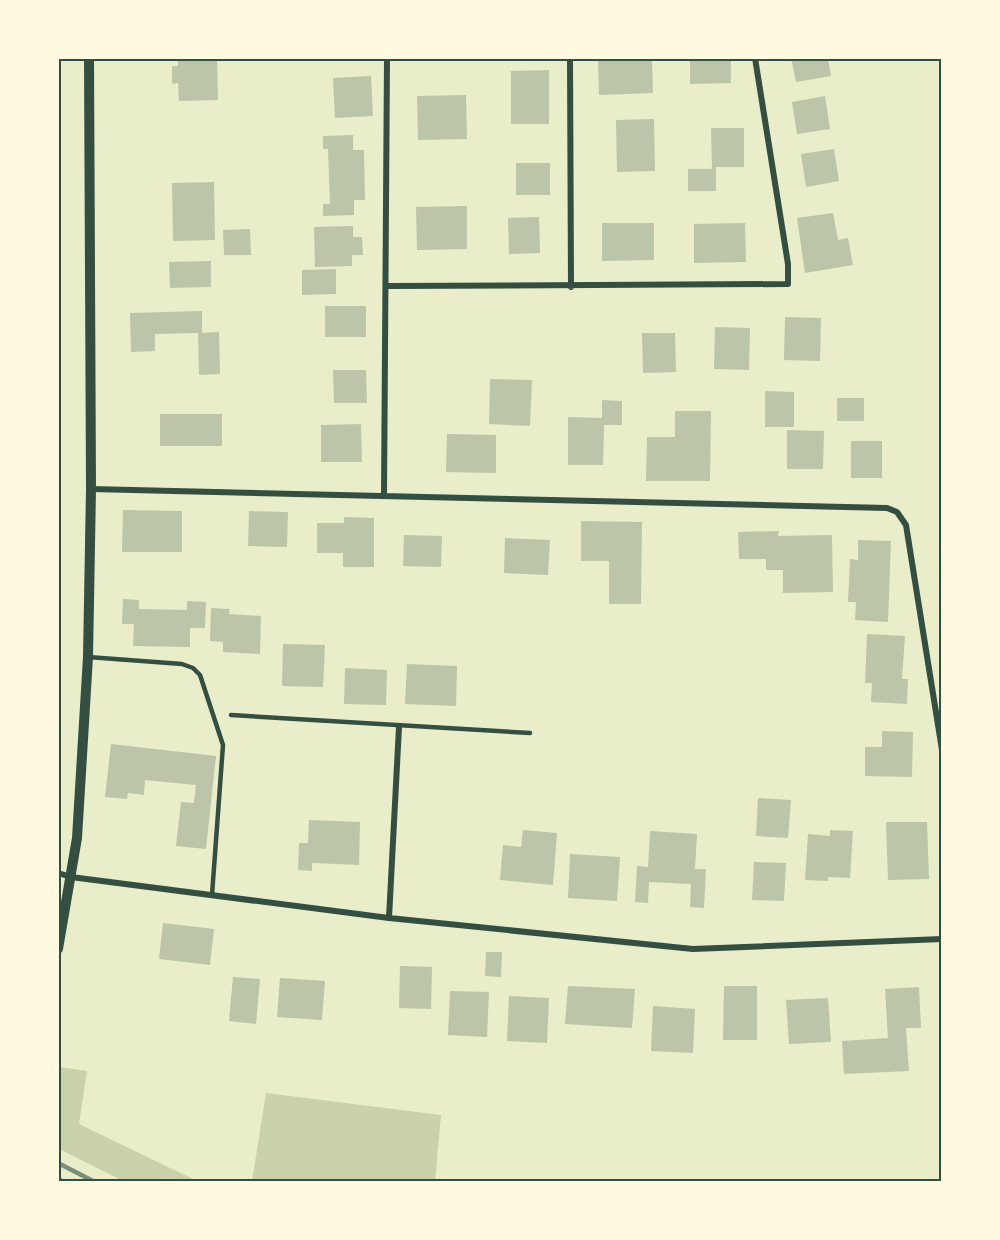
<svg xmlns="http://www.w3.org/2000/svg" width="1000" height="1240" viewBox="0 0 1000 1240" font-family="Cabin,sans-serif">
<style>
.green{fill:#cad2ad}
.building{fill:#bcc5a7}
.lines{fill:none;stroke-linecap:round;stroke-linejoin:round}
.service{stroke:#344e41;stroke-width:4.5}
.minor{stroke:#344e41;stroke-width:6}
.tertiary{stroke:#344e41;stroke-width:10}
.rail{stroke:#7c8e77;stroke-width:4.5}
.neatline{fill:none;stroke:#344e41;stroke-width:2}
</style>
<rect width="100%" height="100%" fill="#e9edc9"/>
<path class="green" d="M59,1067L87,1071L79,1124L197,1181H123L59,1149Z
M266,1093L441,1115L435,1181H252Z"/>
<path class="building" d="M178,58H217L218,100L179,101L178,83L172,84V66H178Z
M652,58L653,93L599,95L598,59Z
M731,58V83L690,84V59Z
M791,58H828L831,76L796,82Z
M549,70V124H511V71Z
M371,76L373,116L335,118L333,78Z
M466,95L467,139L418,140L417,96Z
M825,96L830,129L797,134L792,102Z
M654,119L655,171L617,172L616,120Z
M711,128H744V167H716V191H688V169H712Z
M353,135V150H364L365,200H354V215L323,216V204H330L328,149H323V136Z
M834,149L839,181L806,187L801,154Z
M516,163H550V195H516Z
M214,182L215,240L173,241L172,183Z
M467,206V249L417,250L416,207Z
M833,213L838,240L848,238L853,265L805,273L797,218Z
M539,217L540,253L509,254L508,218Z
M602,223H654V260L602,261Z
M745,223L746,262L694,263V224Z
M353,226V237H362L363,255H352V266L315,267L314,227Z
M250,229L251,255H224L223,230Z
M211,261V287L170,288L169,262Z
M336,269V294L302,295V270Z
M325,306H366V337H325Z
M202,311V333L219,332L220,374L199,375L198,333L155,334V351L131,352L130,313Z
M785,317L821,318L820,361L784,360Z
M715,327L750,328L749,370L714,369Z
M642,333H675L676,372L643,373Z
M333,370H366L367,403H334Z
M490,379L532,380L530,426L489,424Z
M765,391L794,392V427H765Z
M837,398H864V421H837Z
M602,400L622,401V425H604L603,465H568V417L602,418Z
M675,411H711L710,481H646L647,437H675Z
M160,414H222V446H160Z
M361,424L362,462H321V425Z
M787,430L824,431L823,469H787Z
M447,434L496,435V473L446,472Z
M851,441H882V478H851Z
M123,510L182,511V552H122Z
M249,511L288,512L287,547L248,546Z
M344,517L374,518V567H343V553H317V523H344Z
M581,521L642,522L641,604H609V561H581Z
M779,531L778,536L832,535L833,592L783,593V570H766V559H739L738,532Z
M404,535L442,536L441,567L403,566Z
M505,538L550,540L548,575L504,573Z
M858,540L891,541L888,622L855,620L856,602H848L850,559L858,560Z
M123,599L139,600V609L187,610V601L206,602L205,628H190V647L133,646L134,624H122Z
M211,608L230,609L229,614L261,616L260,654L223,652V642L210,641Z
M867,634L905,636L902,679H908L907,704L871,702L872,683H865Z
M283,644L325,645L323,687L282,686Z
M407,664L457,666L456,706L405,704Z
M345,668L387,670L386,705L344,704Z
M882,731L913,732L912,777L865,776V747H882Z
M111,744L216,756L206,849L176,846L181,802L194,803L196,785L145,780L144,795L128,793L127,799L105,797Z
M758,798L791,800L788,838L756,836Z
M309,820L360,822L359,865L312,863V871L298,870L299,843H308Z
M886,822H927L929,879L888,880Z
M523,830L557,833L553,885L500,880L503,845L521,847Z
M830,830L853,831L850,878L828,877V881L805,880L808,834L830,836Z
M650,831L697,834L695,869H706L704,908L690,907L691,884L649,882L648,903L635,902L637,866L648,867Z
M570,854L620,857L617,901L568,898Z
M754,862L786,863L784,901L752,900Z
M163,923L214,929L210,965L159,959Z
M486,952H502L501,977L485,976Z
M400,966L432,967L431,1009L399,1008Z
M233,977L260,979L256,1024L229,1021Z
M280,978L325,981L322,1020L277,1017Z
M568,986L635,989L632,1028L565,1024Z
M724,986H757V1040H723Z
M919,987L921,1028H906L909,1071L844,1074L842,1041L888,1038L885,989Z
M450,991L489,992L487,1037L448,1035Z
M509,996L549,998L547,1043L507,1041Z
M828,998L831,1042L789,1044L786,1000Z
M653,1006L695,1009L693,1053L651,1051Z"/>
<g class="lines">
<path class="service" d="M88,657L182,664L193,668L200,675L223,745L212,895
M231,715L530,733"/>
<path class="minor" d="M570,58L571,287
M387,286L788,284V264L755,58
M91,489L887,508L897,512L906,525L942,750
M384,495L387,58
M58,873L71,877L389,918L693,949L942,939
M389,918L399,727"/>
<path class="tertiary" d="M58,949L77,838L88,657L91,489L89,58"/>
<path class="rail" d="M58,1163L95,1182
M58,1179L64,1182"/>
</g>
<rect width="1000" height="1240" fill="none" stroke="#fefae0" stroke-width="120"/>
<rect x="60" y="60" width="880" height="1120" class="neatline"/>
</svg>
